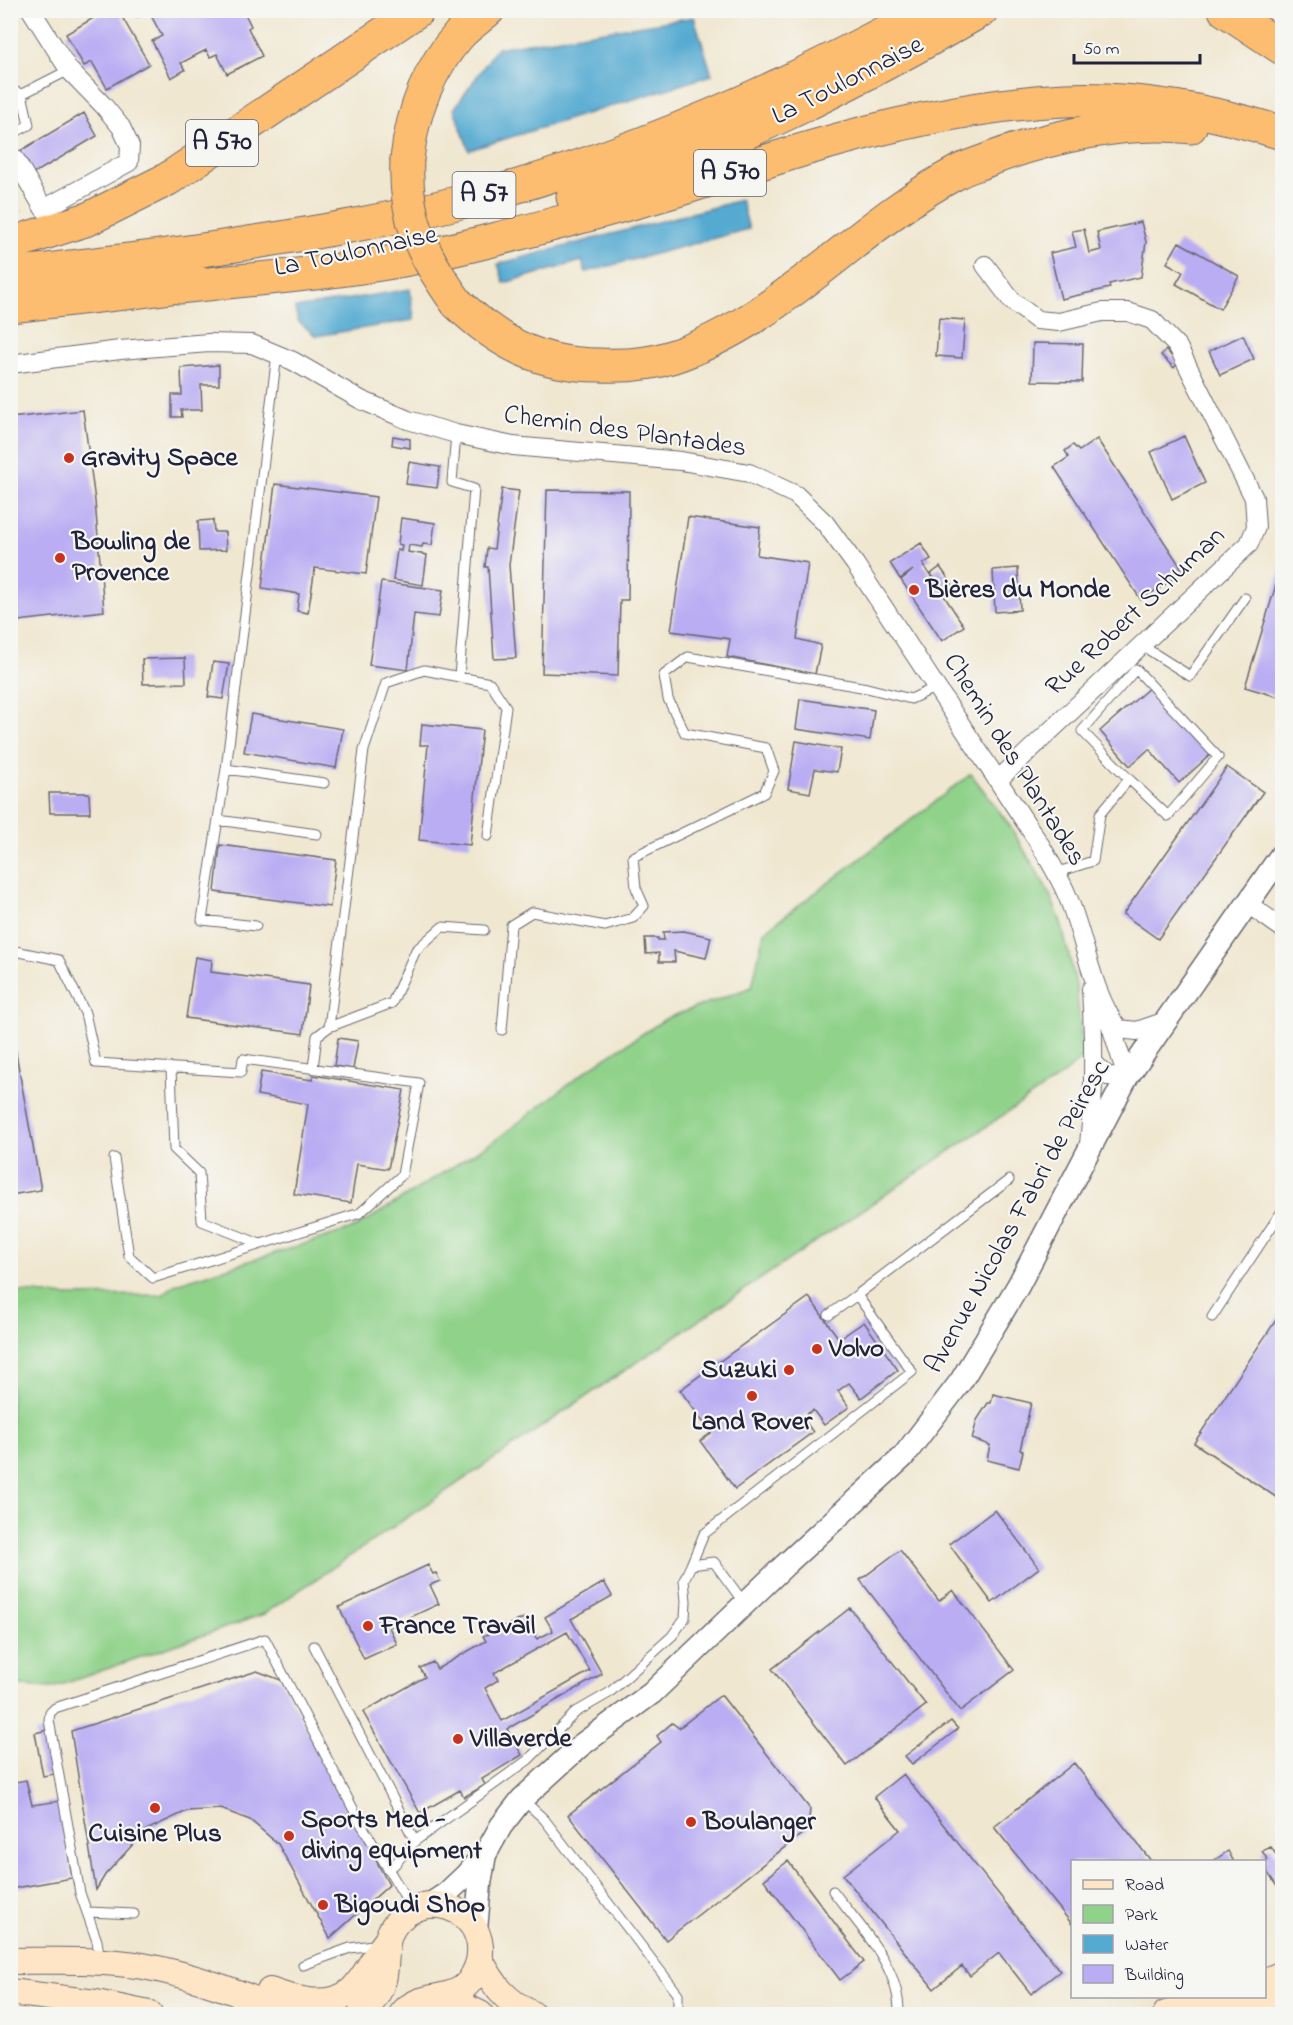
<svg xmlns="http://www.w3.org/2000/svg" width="1293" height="2025" viewBox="0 0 1293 2025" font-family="'Indie Flower',sans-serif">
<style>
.green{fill:#90d28a;stroke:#597a62;stroke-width:1.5}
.water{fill:#55aad1;stroke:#3c6686;stroke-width:1.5}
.building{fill:#baadf3;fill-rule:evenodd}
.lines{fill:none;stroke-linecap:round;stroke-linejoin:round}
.service-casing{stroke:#6a676f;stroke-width:11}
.minor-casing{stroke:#6a676f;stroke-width:20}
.tertiary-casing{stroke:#6a676f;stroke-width:25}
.secondary-casing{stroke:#6a676f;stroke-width:28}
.motorway-casing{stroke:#6a676f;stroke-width:35}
.path{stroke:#6a676f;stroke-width:3;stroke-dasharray:1.5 4.5;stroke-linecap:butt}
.service{stroke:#fff;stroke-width:9}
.minor{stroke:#fff;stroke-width:18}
.tertiary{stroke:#fff;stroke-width:22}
.secondary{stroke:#fee5c5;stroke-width:26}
.motorway{stroke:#fcbd6f;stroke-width:33}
.motorway-bridge-casing{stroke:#6a676f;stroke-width:35;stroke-linecap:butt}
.motorway-bridge{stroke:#fcbd6f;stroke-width:33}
.poi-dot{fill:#c8321e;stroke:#f6f6f2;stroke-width:2}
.labels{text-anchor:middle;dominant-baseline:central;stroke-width:4.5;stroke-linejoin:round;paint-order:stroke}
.shield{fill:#f6f6f2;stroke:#626272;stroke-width:1.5}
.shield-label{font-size:26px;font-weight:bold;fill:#22223b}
.street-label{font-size:27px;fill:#22223b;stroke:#f6f6f2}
.poi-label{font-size:27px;font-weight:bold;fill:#22223b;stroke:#f6f6f2;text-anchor:start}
</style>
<rect width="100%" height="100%" fill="#f6f6f2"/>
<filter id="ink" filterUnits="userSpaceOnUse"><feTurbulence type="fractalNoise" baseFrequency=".0167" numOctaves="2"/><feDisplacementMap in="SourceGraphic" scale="12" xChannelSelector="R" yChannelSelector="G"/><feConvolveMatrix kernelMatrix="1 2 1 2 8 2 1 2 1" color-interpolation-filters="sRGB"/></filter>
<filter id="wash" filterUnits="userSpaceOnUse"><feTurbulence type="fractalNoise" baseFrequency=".008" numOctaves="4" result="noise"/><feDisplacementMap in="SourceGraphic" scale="24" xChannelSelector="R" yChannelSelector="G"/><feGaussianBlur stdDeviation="1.35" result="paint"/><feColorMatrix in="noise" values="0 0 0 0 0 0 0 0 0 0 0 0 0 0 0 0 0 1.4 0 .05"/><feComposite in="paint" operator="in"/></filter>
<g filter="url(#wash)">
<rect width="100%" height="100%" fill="#f0e7d0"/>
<path class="green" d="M971,774L1008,823L1049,892L1061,923L1076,985L1083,1057L1064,1074L264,1614L52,1688L11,1685V1291L67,1296L162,1295L176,1284L355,1228L497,1139L591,1067L667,1018L752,987L764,932Z"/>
<path class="water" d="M694,17L712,75L469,150L454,109L497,48Z
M741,200L749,229L586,272L582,261L504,283L498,264Z
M410,289L414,320L316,336L298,321L295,308Z"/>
<g id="blocks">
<path class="building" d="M107,10H118L149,64L107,88L92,62L84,66L66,34Z
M148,10H243L251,26L248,28L262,56L227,74L217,54L210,57L206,50L181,63L185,70L171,78L152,41L162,36Z
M84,113L97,136L33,174L20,151Z
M1141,222L1146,242L1141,277L1109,284L1110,288L1061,299L1050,253L1076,247L1072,231L1084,229L1089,253L1101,250L1097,232Z
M1179,242L1239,276L1220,309L1176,284L1183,272L1167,263Z
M939,318L965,320L962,358L936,356Z
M1243,335L1254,359L1220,375L1209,351Z
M1033,343L1083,344L1082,382L1032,381Z
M1166,350L1178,363L1174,368L1161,355Z
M219,365V385H201L202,410H181L182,417H172V395H182L181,368Z
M83,410L95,501L104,611L10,622V418Z
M393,436L410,439V448L392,445Z
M1184,436L1205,483L1172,499L1151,452Z
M1097,439L1184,572L1141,600L1054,467L1069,457L1065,451L1073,445L1079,451Z
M409,462L440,467L437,488L406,484Z
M275,484L376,497L366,574L315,568L308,613L297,611L299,594L262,588Z
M502,489L519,491L509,565L516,658L494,659L488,567H485L487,548L494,549Z
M547,490L629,491L628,600H620L618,676L542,673Z
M688,517L760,527L757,555L808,563L797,639L821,645L815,674L727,657L730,639L671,631Z
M401,518L435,523L432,545L423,544L422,547L409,545L408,552L427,555L423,585L393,580L397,550L401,551L402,545L398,544Z
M213,520L214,532H225L226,550L199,551L198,521Z
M921,543L931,559L923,564L964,626L942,641L901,580L913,570L900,579L890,563Z
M1282,565V698L1245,687Z
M940,567L955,588L946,595L931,574Z
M1018,568L1020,610L995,612L993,570Z
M381,582L443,590L439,617L414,614L408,670L369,665Z
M185,658L186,683L143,684L142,659Z
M213,662L229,664L223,699L208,697Z
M1150,687L1210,755L1179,783L1149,749L1130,766L1100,731Z
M800,699L874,710L870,740L796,729Z
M251,714L343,729L336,768L244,752Z
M422,724L482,730L470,845L419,840L428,745H420Z
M796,741L841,749L837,772L815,769L810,793L788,789Z
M1227,767L1263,792L1158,939L1123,914Z
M49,793H89L90,813H50Z
M220,845L336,860L330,907L215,892Z
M684,931L711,937L706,958L674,951L675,962H659V953L646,954L645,938H658V940H664L663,932Z
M195,957L212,960L211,972L309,985L303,1034L186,1018Z
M10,1021L41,1190L10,1195Z
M338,1038L358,1041L353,1069L334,1066Z
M261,1072L312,1080L313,1075L404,1090L388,1169L357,1164L351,1203L294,1194L308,1104L257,1095Z
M809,1297L839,1339L864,1322L898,1370L861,1398L849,1383L838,1391L849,1407L824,1425L813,1410L802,1417L813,1432L735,1489L700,1441L711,1433L680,1390Z
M1282,1311V1501L1194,1443Z
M993,1394L1031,1403L1020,1450L1023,1451L1019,1468L987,1460L990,1445L972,1439L977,1420L988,1403H991Z
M995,1510L1039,1568L992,1603L949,1544Z
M900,1550L939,1601L953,1590L1014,1670L960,1711L860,1580Z
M428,1565L433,1574L436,1573L440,1581L430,1585L439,1604L389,1627L397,1644L364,1659L339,1607Z
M604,1582L612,1596L571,1619L602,1674L507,1729L522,1755L482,1779L485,1785L464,1797L460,1790L420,1813L363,1712L425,1677L420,1668L433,1662L437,1669L486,1641L483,1636L524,1618L537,1639L553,1631L545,1617ZM567,1632L590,1671L502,1721L485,1688L498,1680L494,1673Z
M850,1608L926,1705L847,1766L772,1669Z
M257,1671L281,1680L389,1885L330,1938L278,1844L250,1820L221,1809L187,1811L146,1830L105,1875L96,1890L71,1731Z
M721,1695L810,1809L808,1829L666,1940L568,1815L661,1742L657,1736L672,1723L679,1728Z
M951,1721L958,1729L912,1764L905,1756Z
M47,1730L55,1774L43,1776L35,1733Z
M1074,1763L1152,1862H1072V1924L994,1827Z
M903,1774L1060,1971L1031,1994L999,1953L970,1976L962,1966L934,1989L843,1875L900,1830L874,1797Z
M26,1780L32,1805L60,1801L72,1878L10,1889V1783Z
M1271,1847L1277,1856L1281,1854L1282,1857V1894L1264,1867V1863L1268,1860L1262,1851Z
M1228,1851L1234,1862H1212Z
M788,1861L864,1962L840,1980L764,1880Z"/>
</g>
</g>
<g filter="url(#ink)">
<use href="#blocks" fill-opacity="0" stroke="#6a676f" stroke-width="1.5"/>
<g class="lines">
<g class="service-casing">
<path id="service" d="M136,10L137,12
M10,90L22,94L69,70
M10,135L29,125L22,94
M277,354L226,769L324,783
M456,434L452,482L474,489L459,677
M1141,645L1190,676L1245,598
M226,769L202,920L256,926
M218,820L317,834
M1055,873L1093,861L1100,814L1129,779L1168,816L1218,757L1136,669L1082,731L1129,779
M10,950L59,960L85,1013L96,1063L241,1072L243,1059L419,1083L402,1175L360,1213L153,1278L129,1256L114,1158
M329,1027L364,750L386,683L424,670L490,683L506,707L488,836
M502,1030L511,925L532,912L605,926L633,918L644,906L636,888L633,857L764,793L774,771L766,748L685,733L668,699L664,675L688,657L867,688L911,699L936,687
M171,1068L174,1149L199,1173L202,1221L260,1244
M313,1068L317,1036L329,1027L392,1003L416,950L442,927L484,930
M829,1315L857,1295
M1212,1317L1282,1211
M691,1565L704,1534L912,1372L857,1295L1009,1180
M314,1646L415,1841L528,1760L576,1712L609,1693L672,1636L685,1618L686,1601L684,1580L691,1565L714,1562L744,1603
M522,1799L544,1819L678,1994V2014
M388,1870L395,1864L415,1841
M833,1891C860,1927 900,1966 899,2014
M88,1912L134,1914
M100,1960L97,1941L80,1893L49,1720L50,1713L55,1708L265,1639L360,1822L413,1910
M303,1965L350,1948L380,1944"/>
</g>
<g class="minor-casing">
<path id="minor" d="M15,159L44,209L129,162L130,146L121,127L103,105L69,70L31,10
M985,265L1012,301L1037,320L1059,322L1102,312H1128L1152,320L1178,347L1254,498L1256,527L1249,544L998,780
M10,364L120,350L209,343L252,344L293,361L361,400L408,420L456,434L513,446L681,461L749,473L796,495L825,523L855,564L1041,846C1050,862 1060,878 1067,895C1086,940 1090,989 1118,1029L1137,1031L1166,1021
M1248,904L1282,928
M1095,1064L1107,1076L1127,1077L1109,1020
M1089,1144C1095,1091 1094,1041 1091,989"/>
</g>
<g class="tertiary-casing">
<path id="tertiary" d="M429,1905L446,1894L466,1875L486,1853L501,1826L522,1799L580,1746L652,1693L785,1565L903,1457L961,1381L1018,1286L1127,1077L1282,854
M476,1930L480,1884L485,1854"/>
</g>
<g class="secondary-casing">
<path id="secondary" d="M480,1960C494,1986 505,2001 532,2014
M10,1961C54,1961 100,1959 143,1966C194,1975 244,1995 291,2014
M1264,1982L1282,1974
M270,1991C295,2000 330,2010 352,1990C364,1979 374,1957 385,1943
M10,1992L96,2003L149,2014
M444,1997L480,2014
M361,2014C371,2005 379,1994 383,1980C389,1956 380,1936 402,1917C442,1883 499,1926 474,1974C458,2007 422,1988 402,2014
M1166,2014L1225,1996
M1236,2014L1282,1997"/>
</g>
<g class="motorway-casing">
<path id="motorway" d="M1225,10L1282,48
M407,159C412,114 428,70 459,35C467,26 479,18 488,10
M573,197C717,155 852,84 982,10
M10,244L88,219L168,179L418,10
M10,274C33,272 55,269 78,266C124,261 170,255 216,248C309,234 401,219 491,194C642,151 789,86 926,10
M179,287C252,279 326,274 398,261C478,246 557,223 635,202C694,187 751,165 809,148C891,124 978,104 1065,100C1139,97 1212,111 1282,133
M457,303C499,343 540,365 599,365C622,366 648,365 671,357C780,322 856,226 956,173C966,167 979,164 990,159C1049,137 1127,119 1190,127
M10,306L133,292L201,283"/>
</g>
<path class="path" d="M10,215L22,213"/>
<use href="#service" class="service"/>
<use href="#minor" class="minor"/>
<use href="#tertiary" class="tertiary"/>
<use href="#secondary" class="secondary"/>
<use href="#motorway" class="motorway"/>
<g class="motorway-bridge-casing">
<path id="motorway-bridge" d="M407,159C404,220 423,256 457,303"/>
</g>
<use href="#motorway-bridge" class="motorway-bridge"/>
</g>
</g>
<g class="poi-dot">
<circle cx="69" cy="458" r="6"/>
<circle cx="60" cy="558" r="6"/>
<circle cx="914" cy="590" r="6"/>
<circle cx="817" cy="1349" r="6"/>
<circle cx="789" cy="1370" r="6"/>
<circle cx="752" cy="1396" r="6"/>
<circle cx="368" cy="1626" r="6"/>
<circle cx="458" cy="1739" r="6"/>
<circle cx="155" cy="1808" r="6"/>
<circle cx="691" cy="1822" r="6"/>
<circle cx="289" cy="1836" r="6"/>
<circle cx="323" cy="1905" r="6"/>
</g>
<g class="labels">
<g class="shield">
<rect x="186" y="120" width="72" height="46" rx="4.5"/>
<rect x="694" y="150" width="72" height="46" rx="4.5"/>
<rect x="452.5" y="172" width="63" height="46" rx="4.5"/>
</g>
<g class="shield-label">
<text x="222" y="143">A 570</text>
<text x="730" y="173">A 570</text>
<text x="484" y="195">A 57</text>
</g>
<g class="street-label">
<text transform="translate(848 81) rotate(-27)">La Toulonnaise</text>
<text transform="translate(356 252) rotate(-12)">La Toulonnaise</text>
<text transform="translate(625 432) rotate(8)">Chemin des Plantades</text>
<text transform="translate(1136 612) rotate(-43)">Rue Robert Schuman</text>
<text transform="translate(1014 760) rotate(58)">Chemin des Plantades</text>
<text transform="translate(1018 1217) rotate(-61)">Avenue Nicolas Fabri de Peiresc</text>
</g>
<g class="poi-label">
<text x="81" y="458">Gravity Space</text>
<text x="72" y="542">Bowling de<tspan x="72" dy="31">Provence</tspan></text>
<text x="926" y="590">Bières du Monde</text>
<text x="829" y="1349">Volvo</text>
<text x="777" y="1370" text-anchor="end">Suzuki</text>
<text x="752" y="1422" text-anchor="middle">Land Rover</text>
<text x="380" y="1626">France Travail</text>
<text x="470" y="1739">Villaverde</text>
<text x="301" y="1820">Sports Med -<tspan x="301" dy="31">diving equipment</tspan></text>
<text x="703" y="1822">Boulanger</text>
<text x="155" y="1834" text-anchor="middle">Cuisine Plus</text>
<text x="335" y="1905">Bigoudi Shop</text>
</g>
</g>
<rect width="1293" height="2025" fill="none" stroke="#f6f6f2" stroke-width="36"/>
<rect x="1071" y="1860" width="195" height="138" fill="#f6f6f2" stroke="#a1a1a9" stroke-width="1.5"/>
<rect x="1083" y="1880" width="30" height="9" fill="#fee5c5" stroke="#a1a1a9" stroke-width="1.5"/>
<text x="1125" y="1890" font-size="18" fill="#22223b">Road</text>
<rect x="1083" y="1905" width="30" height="18" fill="#90d28a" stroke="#a1a1a9" stroke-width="1.5"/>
<text x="1125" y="1920" font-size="18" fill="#22223b">Park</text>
<rect x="1083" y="1935" width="30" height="18" fill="#55aad1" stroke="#a1a1a9" stroke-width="1.5"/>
<text x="1125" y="1950" font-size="18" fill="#22223b">Water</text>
<rect x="1083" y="1965" width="30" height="18" fill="#baadf3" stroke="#a1a1a9" stroke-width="1.5"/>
<text x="1125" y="1980" font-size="18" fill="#22223b">Building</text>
<path d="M1074 54v9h126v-9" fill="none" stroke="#22223b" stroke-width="3"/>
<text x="1083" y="54" font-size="18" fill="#22223b" stroke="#f6f6f2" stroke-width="4.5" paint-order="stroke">50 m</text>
</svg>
